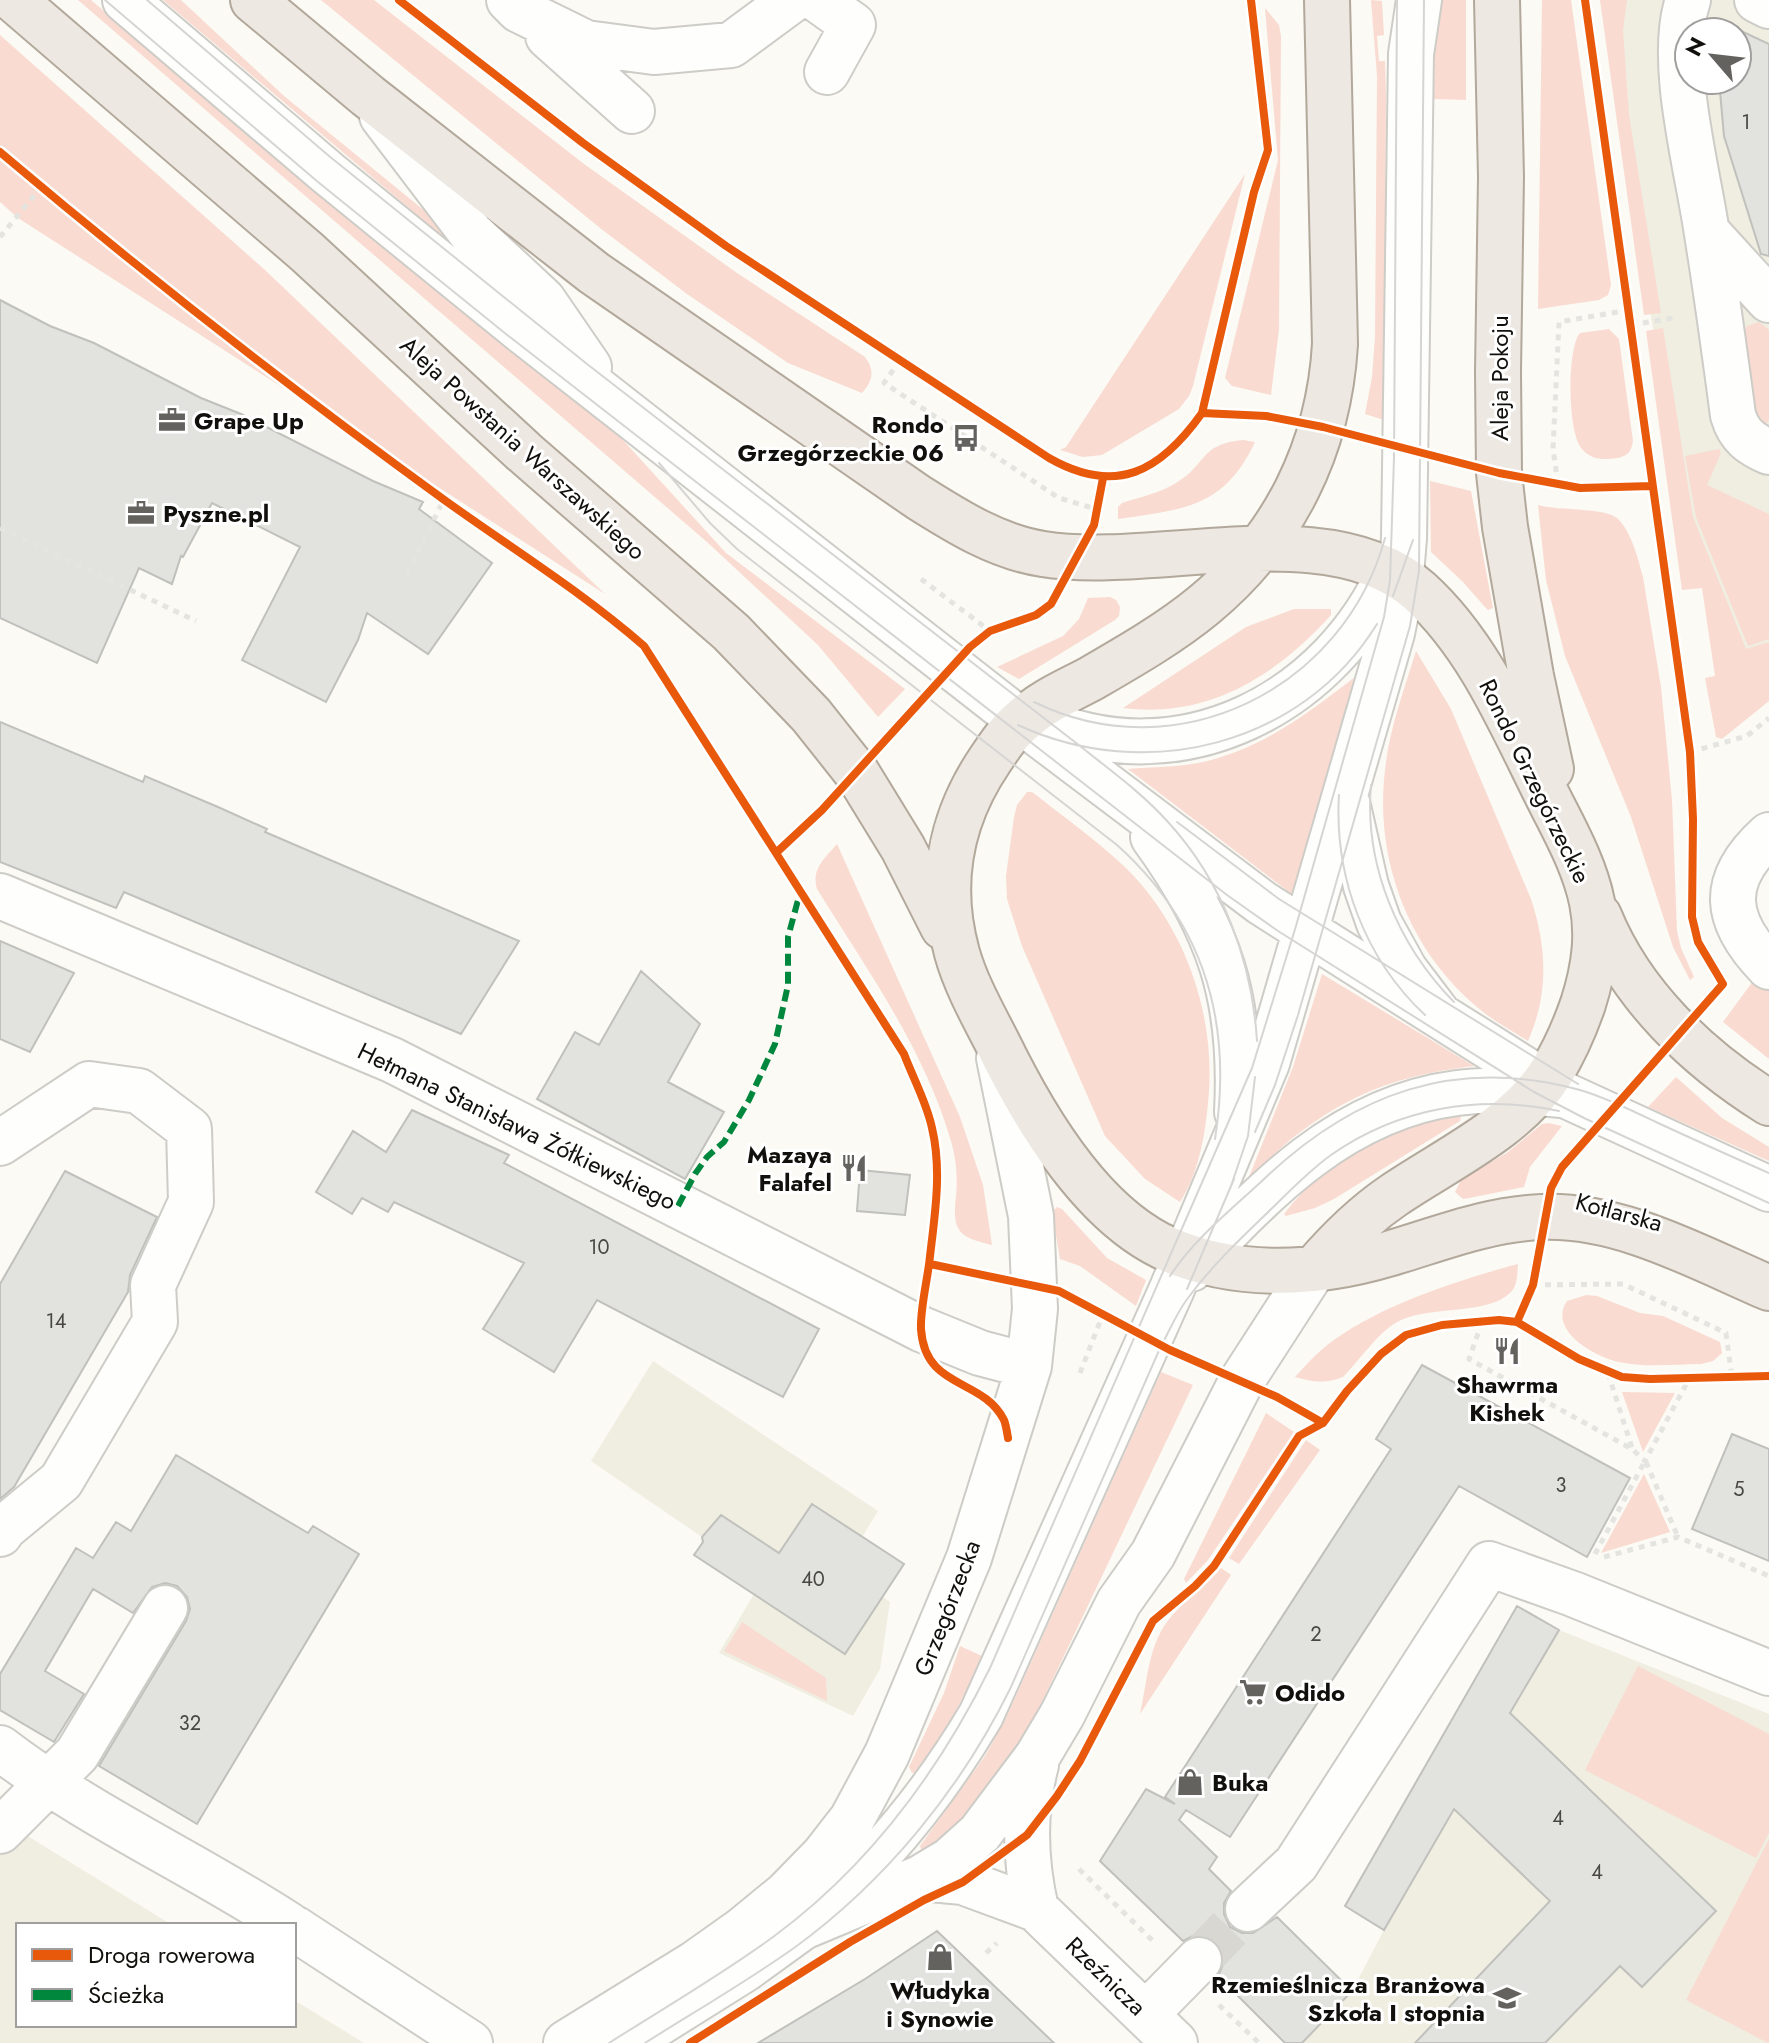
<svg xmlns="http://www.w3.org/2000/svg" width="1769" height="2043" viewBox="0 0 1769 2043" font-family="Jost,sans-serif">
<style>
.built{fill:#f0ede1;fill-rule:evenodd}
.green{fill:#f9dbd1}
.building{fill:#e2e3de;stroke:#c0c0bc;stroke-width:2}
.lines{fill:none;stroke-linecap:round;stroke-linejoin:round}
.minor-tunnel{stroke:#d8d7d1;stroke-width:44;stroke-dasharray:44 22;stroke-linecap:butt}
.minor-casing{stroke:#cdccc7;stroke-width:48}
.major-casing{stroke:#b2a89b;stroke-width:48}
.path{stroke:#e4e4e1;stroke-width:5;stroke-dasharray:6 6;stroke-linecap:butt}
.minor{stroke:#fefefd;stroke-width:44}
.major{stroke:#ede8e2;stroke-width:44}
.tram{stroke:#d6d5d4;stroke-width:2}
.quiet{stroke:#00873e;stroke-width:6;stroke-dasharray:12 6;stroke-linecap:butt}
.cycleway-casing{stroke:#fff;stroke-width:13}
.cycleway{stroke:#e8590c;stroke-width:8}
.labels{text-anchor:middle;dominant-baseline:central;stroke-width:6;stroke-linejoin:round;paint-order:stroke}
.number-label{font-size:20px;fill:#484744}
.street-label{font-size:24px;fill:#11100d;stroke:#fff}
.poi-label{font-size:24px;font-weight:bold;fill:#11100d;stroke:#fff;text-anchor:start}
</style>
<rect width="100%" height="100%" fill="#fbfaf4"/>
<path class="built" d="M1600,0H1769V652L1740,663L1684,521ZM1689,32H1737V80H1689Z
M653,1361L878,1511L862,1537L904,1565L882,1596L890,1602L880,1669L853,1716L719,1653L754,1594L694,1555L703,1542L702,1537L591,1461Z
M1559,1630L1769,1714V2043H1302L1352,1991L1384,1930Z
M0,1819L172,1925H18V2025H294V2000L364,2043H0Z"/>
<path class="green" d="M78,0H91L391,255L612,428L726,553L905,689L878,717L818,645L707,542Z
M163,0H181L284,96L469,247L462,253Z
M321,0H374L584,164L737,273L865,357C875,370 873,381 862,393L788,363L687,294L600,228Z
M1371,0L1382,1L1384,35L1377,36L1379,61H1385L1386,95L1384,420L1365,414L1372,377L1375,337L1377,76Z
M1440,0H1466V100L1434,99L1435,31Z
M1542,0H1571L1611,285L1608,295L1599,300L1538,309Z
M1600,0H1627L1623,30L1629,115L1661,313L1644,315Z
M1265,8L1279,25L1281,36L1279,329L1271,395L1232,386L1225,378L1278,160Z
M0,35L265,270L605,594L18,218L0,202Z
M1245,174L1193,386L1189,396L1179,409L1102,455L1083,457L1060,450L1066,447Z
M1759,322L1769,330V419L1764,429L1756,418L1744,332L1747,326Z
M1663,328L1693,517L1746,649L1769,642V701L1722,739L1716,737L1705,678L1715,676L1702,588L1682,590L1646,331Z
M1609,329L1619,339L1633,441C1631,452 1628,456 1617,458C1604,460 1591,460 1582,449C1567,433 1567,347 1580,333Z
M1243,440L1255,442C1224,508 1184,509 1118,519V507L1122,503C1140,497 1160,493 1176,483C1207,465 1199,444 1243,440Z
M1719,449L1721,453L1707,485L1769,514V639L1748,646L1696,517L1685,456Z
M1430,481L1471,491L1493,608L1488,610L1485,607L1463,582L1431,552Z
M1538,505C1557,511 1606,507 1618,519C1632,533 1638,559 1643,577L1661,687L1672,800L1677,931L1681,948L1694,977L1690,980L1673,947L1631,817L1565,656L1546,580Z
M1110,597L1116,600L1120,607L1119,616L1115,620L1019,679L997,667L1063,636L1079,619L1088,598Z
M1294,609H1331V615C1276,676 1208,719 1123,708L1246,627Z
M1416,651L1451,709L1531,899C1547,948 1549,993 1528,1041C1514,1032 1499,1024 1487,1015C1411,957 1374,863 1385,770C1389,730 1404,690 1416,651Z
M1355,677L1293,895L1128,769C1152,767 1179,767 1203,762C1262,749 1308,713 1355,677Z
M1027,792H1032C1064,817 1098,841 1127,869C1187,929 1217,1019 1208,1103C1205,1136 1198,1175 1180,1202L1145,1179L1105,1136L1022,946L1007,899L1006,876L1014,817L1017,805Z
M837,844L960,1117L983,1185L992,1245C958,1237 952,1231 956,1196C958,1178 956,1158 951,1141C924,1048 867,970 817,889C811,869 825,858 837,844Z
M1322,974L1474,1066C1401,1075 1354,1091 1295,1136C1279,1148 1265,1165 1249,1177L1293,1067Z
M1756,977L1769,989V1059L1723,1022Z
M1676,1077L1722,1118L1769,1147V1161L1648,1107Z
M1461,1116L1460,1121L1334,1199L1315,1208L1286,1216L1284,1214C1327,1158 1393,1126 1461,1116Z
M1548,1123L1562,1126L1530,1167L1524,1187L1469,1198L1463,1199L1455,1192L1461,1180L1508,1152L1542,1124Z
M1057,1207L1062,1209L1107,1258L1146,1280L1136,1306L1080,1266L1060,1259L1052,1212Z
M1518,1264C1517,1274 1518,1286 1510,1293C1487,1315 1431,1306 1401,1320C1378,1331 1361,1359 1343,1377C1326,1384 1312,1382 1295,1377C1305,1366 1315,1355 1326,1346C1375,1307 1458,1280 1518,1264Z
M1586,1295L1597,1296L1640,1313L1663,1316L1720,1342L1722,1353L1713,1361L1701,1364C1675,1364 1645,1368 1619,1362C1595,1357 1547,1330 1567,1301Z
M1161,1372L1193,1385L1042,1702L1019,1747L966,1822L923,1855L920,1846L985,1756L1006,1718Z
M1622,1392L1675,1393L1643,1452Z
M1266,1413L1294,1432L1208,1560L1186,1583L1184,1579Z
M1306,1440L1320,1450L1239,1564L1229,1558Z
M1644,1474L1670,1532L1601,1553Z
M1221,1568L1231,1575L1140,1714C1147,1684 1148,1647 1167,1622C1182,1601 1205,1588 1221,1568Z
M742,1622L826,1678L827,1701L724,1651Z
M960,1646L984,1657L942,1737L918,1772L912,1773L909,1767L944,1693Z
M1638,1666L1769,1734V1833L1756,1858L1585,1770Z
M1769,1839V2043H1768L1686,2000Z"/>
<path class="building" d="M1722,22L1769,44V256L1761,254L1724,136L1719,80H1737V32H1722Z
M0,300L50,326L94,343L201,398L241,414L373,481L423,502L419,509L492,563L428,654L367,613L358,640L326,702L242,660L300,547L212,503L183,557L181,556L172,584L139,568L97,663L0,618Z
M0,722L143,782L145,776L218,807L267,829L265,832L519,941L461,1034L124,892L116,908L0,862Z
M0,941L74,973L30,1052L0,1039Z
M641,971L700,1024L668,1082L724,1112L685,1179L537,1099L575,1032L599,1045Z
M412,1110L509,1155L504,1163L819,1329L783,1397L597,1300L554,1372L483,1329L524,1263L394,1202L388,1212L362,1198L352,1214L316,1192L353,1131L386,1152Z
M860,1170L910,1175L905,1215L857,1211Z
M65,1171L157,1217L130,1275L128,1292L14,1487L0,1499V1284Z
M1422,1365L1630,1478L1587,1557L1459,1486L1230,1837L1186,1810L1179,1820L1217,1857L1209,1869L1231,1891L1224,1903V1914L1230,1927L1242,1933H1253L1277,1917L1352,1991L1302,2043H1285L1218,1976L1223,1965V1954L1217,1943L1204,1936H1193L1183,1941L1100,1861L1146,1789L1175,1804L1165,1797L1391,1449L1376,1439Z
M1732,1434L1769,1449V1561L1692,1529Z
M176,1455L308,1533L313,1526L359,1554L197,1824L99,1766L186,1621L190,1609L187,1597L177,1586L165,1583L152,1587L133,1613L93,1589L45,1671L84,1694L54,1742L0,1710V1674L76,1548L93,1558L116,1522L131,1531Z
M812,1504L904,1564L845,1654L694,1555L703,1542L702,1537L721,1515L779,1553Z
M1517,1606L1559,1630L1510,1713L1716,1911L1642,1987L1620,1966L1545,2043H1415L1550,1901L1454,1809L1384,1930L1345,1906Z
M937,1931L1054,2043H758L865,1979Z"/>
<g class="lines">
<path class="minor-tunnel" d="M1199,1960L1248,1909"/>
<g class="minor-casing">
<path id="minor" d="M125,0L328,173L521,330L1021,721L1262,903L1440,1016
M509,0L519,10L586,43L654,52L731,45L792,0
M818,0L853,25L827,72
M1688,0C1667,61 1698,170 1707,234C1717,295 1725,355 1733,415C1739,436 1751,444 1769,452
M1757,0L1769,6
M548,36L632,111
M382,116L471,233L543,300L589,367
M1707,232L1769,300
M1038,719C1180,783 1333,703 1392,566
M1347,802L1366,886L1379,923L1405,970L1440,1016L1567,1096L1769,1189
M1769,835C1718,881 1724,921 1769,967
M1153,837C1219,928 1243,998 1237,1112
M0,896L392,1060L921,1329L980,1353L1029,1366
M0,1143L89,1084L139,1091L189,1129L191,1202L153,1285L155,1322L61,1481L4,1528L0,1534
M1191,1269C1266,1189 1343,1108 1457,1093C1491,1088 1526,1092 1561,1095
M0,1748C90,1817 194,1863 289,1925
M1036,1765C1023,1813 1025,1861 1036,1909
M0,1831L77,1754L165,1608
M920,1878L963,1882L1036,1909L1175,2043
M1248,1909L1296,1864L1489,1564L1573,1594L1769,1673
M803,1927C876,1866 933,1796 981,1715L1171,1291L1267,1063L1392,633L1399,599L1404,538L1411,54L1419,0
M294,1928L470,2043
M1146,2014L1199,1960
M566,2043L694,1964L742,1930L786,1894L824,1855L852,1819L887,1754L969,1558L1029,1366L1035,1309L1031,1216L999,1058
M627,2043L745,1969L803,1927L920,1878L950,1860L980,1833L1037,1757L1062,1715L1119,1602L1153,1554L1241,1382L1314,1269"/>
</g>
<g class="major-casing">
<path id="major" d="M14,0L307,252L524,452L731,632L811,715L857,773L903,848L943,927
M253,0L368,96L594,273L918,497C956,521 997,547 1043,554C1156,572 1328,511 1419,591C1482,648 1515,733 1553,807C1591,880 1609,922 1583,1004C1575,1027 1564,1052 1551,1073C1516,1128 1447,1159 1394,1195C1363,1216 1338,1241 1314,1269
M1327,0L1335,344C1329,448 1284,539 1204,605C1170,633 1130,656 1092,678C1070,690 1043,701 1024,719C1010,730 1000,745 990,760C950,819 938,884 957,953C967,989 989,1025 1005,1058C1040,1127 1096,1218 1170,1250C1239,1279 1317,1275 1388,1254C1439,1239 1488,1219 1542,1217C1621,1214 1699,1258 1769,1288
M1497,0L1501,177L1498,372L1499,473L1505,527L1531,676L1551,769
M1599,916C1631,995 1697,1058 1769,1103"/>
</g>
<path class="path" d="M0,237L41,187
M1631,325L1673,318
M900,360L884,383L1059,498L1096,509
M1558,484L1553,449L1559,322L1630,310
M0,528L196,621
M407,574L444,499
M921,579L990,631
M1690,752L1747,736L1769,718
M1533,1285L1623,1284L1726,1333L1732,1377
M1482,1322L1469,1359L1632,1449L1645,1461L1689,1379
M1080,1373L1103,1314
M1608,1373L1632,1448
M1646,1462L1678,1537
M1595,1554L1645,1461
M1604,1557L1678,1537L1769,1576
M1079,1869L1154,1942
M986,1953L997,1943
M1219,2005L1259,2043"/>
<use href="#minor" class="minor"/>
<use href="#major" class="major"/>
<path class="tram" d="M105,0L318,182L506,334L1227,895L1278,931L1534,1092L1584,1118L1769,1203
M147,0L329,156L587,364L1080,746C1110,770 1142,793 1168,822C1223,882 1252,961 1257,1041
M659,463L710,523L737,549L1117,845C1205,924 1233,1025 1215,1139
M1393,596L1413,540
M1034,702C1177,772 1344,689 1385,538
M1018,725C1145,784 1302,746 1377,624
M1371,785C1364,865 1398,945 1454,1002
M1339,795C1334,877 1365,959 1425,1015
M1177,822L1279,899L1578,1084
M1255,1132L1275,1085L1298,1015L1410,626L1419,571L1424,0
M1230,1189L1248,1136L1255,1077
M1170,1276C1194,1239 1231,1210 1263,1180C1354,1093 1455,1056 1580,1090C1607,1098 1633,1111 1658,1123C1695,1140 1732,1157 1769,1173
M1187,1289L1234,1179
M609,2043C664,2008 721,1975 773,1937C868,1867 938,1773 990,1668L1252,1068L1296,926L1384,617L1390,580L1394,458L1397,0
M645,2043C694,2012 746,1982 794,1948C886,1881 961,1789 1011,1687L1161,1346C1170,1330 1177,1312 1188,1298C1210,1268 1237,1242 1263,1217C1285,1196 1306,1173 1331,1155C1398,1108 1479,1094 1559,1111"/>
<path class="quiet" d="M678,1206L695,1174L707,1157L724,1142L749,1100L775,1044L788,985V937L801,889"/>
<g class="cycleway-casing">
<path id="cycleway" d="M399,0L583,143L726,246L1049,458C1116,496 1160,472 1202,413L1266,416L1323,427L1499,473L1580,488L1652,486
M0,152C143,273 291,389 443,499C511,548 581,591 644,646L904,1054C913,1078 927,1103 932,1128C942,1170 935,1214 930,1256C928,1278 920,1308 921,1329C925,1390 982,1377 1004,1420C1006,1425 1007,1432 1008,1438
M1202,413L1254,192L1268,150L1251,0
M777,852L822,810L970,647L990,631L1036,615L1051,604L1094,525L1103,478
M930,1264L1059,1291L1170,1350L1277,1397L1323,1423
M1517,1322L1533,1285L1551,1188L1562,1167L1723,984L1698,942L1692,917L1693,819L1690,752L1585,0
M690,2043L850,1942L924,1900L963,1882L1027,1835L1057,1796L1080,1761L1153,1621L1195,1586L1214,1566L1299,1436L1323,1423L1347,1391L1381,1354L1406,1335L1442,1325L1499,1320L1517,1322L1579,1359L1622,1377L1650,1379L1769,1376"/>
</g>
<use href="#cycleway" class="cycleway"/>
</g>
<defs>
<g id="office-bare" transform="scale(2.16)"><path d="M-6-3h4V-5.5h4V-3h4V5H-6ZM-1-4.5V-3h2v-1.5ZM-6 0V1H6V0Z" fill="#63625e" stroke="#fff" stroke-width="2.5" paint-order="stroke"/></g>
<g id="bus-bare" transform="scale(2.16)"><path d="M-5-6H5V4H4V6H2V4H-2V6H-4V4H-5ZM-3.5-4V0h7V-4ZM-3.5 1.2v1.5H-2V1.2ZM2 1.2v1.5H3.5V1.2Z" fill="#63625e" stroke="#fff" stroke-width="2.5" paint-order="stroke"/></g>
<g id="restaurant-bare" transform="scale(2.16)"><path d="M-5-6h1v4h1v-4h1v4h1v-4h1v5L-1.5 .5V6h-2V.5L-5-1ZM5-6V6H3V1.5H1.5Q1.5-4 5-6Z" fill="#63625e" stroke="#fff" stroke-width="2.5" paint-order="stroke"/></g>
<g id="supermarket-bare" transform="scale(2.16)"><path d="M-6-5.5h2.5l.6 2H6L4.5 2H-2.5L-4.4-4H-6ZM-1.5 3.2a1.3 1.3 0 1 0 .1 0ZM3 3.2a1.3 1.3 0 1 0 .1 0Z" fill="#63625e" stroke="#fff" stroke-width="2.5" paint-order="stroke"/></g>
<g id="shop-bare" transform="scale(2.16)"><path d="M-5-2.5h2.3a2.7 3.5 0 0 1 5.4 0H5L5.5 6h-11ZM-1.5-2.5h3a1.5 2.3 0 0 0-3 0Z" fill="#63625e" stroke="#fff" stroke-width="2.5" paint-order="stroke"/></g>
<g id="school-bare" transform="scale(2.16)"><path d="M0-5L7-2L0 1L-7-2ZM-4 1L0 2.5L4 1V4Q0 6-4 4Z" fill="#63625e" stroke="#fff" stroke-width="2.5" paint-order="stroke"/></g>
</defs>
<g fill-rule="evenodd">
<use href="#office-bare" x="172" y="420"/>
<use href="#bus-bare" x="966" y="438"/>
<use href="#office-bare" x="141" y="513"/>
<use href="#restaurant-bare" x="854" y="1168"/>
<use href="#restaurant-bare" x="1507" y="1351"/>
<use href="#supermarket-bare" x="1253" y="1692"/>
<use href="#shop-bare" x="1190" y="1782"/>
<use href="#shop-bare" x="940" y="1957"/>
<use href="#school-bare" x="1507" y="1998"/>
</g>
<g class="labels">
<g class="number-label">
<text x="1746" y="122">1</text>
<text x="599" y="1247">10</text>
<text x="56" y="1321">14</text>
<text x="1561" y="1485">3</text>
<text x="1739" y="1489">5</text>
<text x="813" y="1579">40</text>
<text x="1316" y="1634">2</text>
<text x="190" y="1723">32</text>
<text x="1558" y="1818">4</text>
<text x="1597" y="1872">4</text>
</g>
<g class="street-label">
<text transform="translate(1499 378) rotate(-90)">Aleja Pokoju</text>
<text transform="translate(523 448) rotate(42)">Aleja Powstania Warszawskiego</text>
<text transform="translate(1535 781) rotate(64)">Rondo Grzegórzeckie</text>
<text transform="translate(517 1126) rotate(26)">Hetmana Stanisława Żółkiewskiego</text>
<text transform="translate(1619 1212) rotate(15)">Kotlarska</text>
<text transform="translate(947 1608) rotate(-69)">Grzegórzecka</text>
<text transform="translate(1106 1976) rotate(44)">Rzeźnicza</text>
</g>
<g class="poi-label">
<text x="194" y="420">Grape Up</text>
<text x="944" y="424" text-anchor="end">Rondo<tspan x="944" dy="28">Grzegórzeckie 06</tspan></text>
<text x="163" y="513">Pyszne.pl</text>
<text x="832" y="1154" text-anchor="end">Mazaya<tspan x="832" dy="28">Falafel</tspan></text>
<text x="1507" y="1384" text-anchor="middle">Shawrma<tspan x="1507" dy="28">Kishek</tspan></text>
<text x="1275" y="1692">Odido</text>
<text x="1212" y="1782">Buka</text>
<text x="1485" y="1984" text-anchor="end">Rzemieślnicza Branżowa<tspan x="1485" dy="28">Szkoła I stopnia</tspan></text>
<text x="940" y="1990" text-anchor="middle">Włudyka<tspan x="940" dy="28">i Synowie</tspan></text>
</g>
</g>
<rect x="16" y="1923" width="280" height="104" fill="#ffffff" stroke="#a09f9e" stroke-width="2"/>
<rect x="32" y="1949" width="40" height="12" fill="#e8590c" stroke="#a09f9e" stroke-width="2"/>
<text x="88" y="1963" font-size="24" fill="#11100d">Droga rowerowa</text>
<rect x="32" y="1989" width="40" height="12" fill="#00873e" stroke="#a09f9e" stroke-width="2"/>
<text x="88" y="2003" font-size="24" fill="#11100d">Ścieżka</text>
<g transform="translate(1713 56) rotate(298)"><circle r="38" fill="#ffffff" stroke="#a09f9e" stroke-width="2"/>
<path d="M0-6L14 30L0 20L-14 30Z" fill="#63625e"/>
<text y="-12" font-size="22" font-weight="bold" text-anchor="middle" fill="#11100d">N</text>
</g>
</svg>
